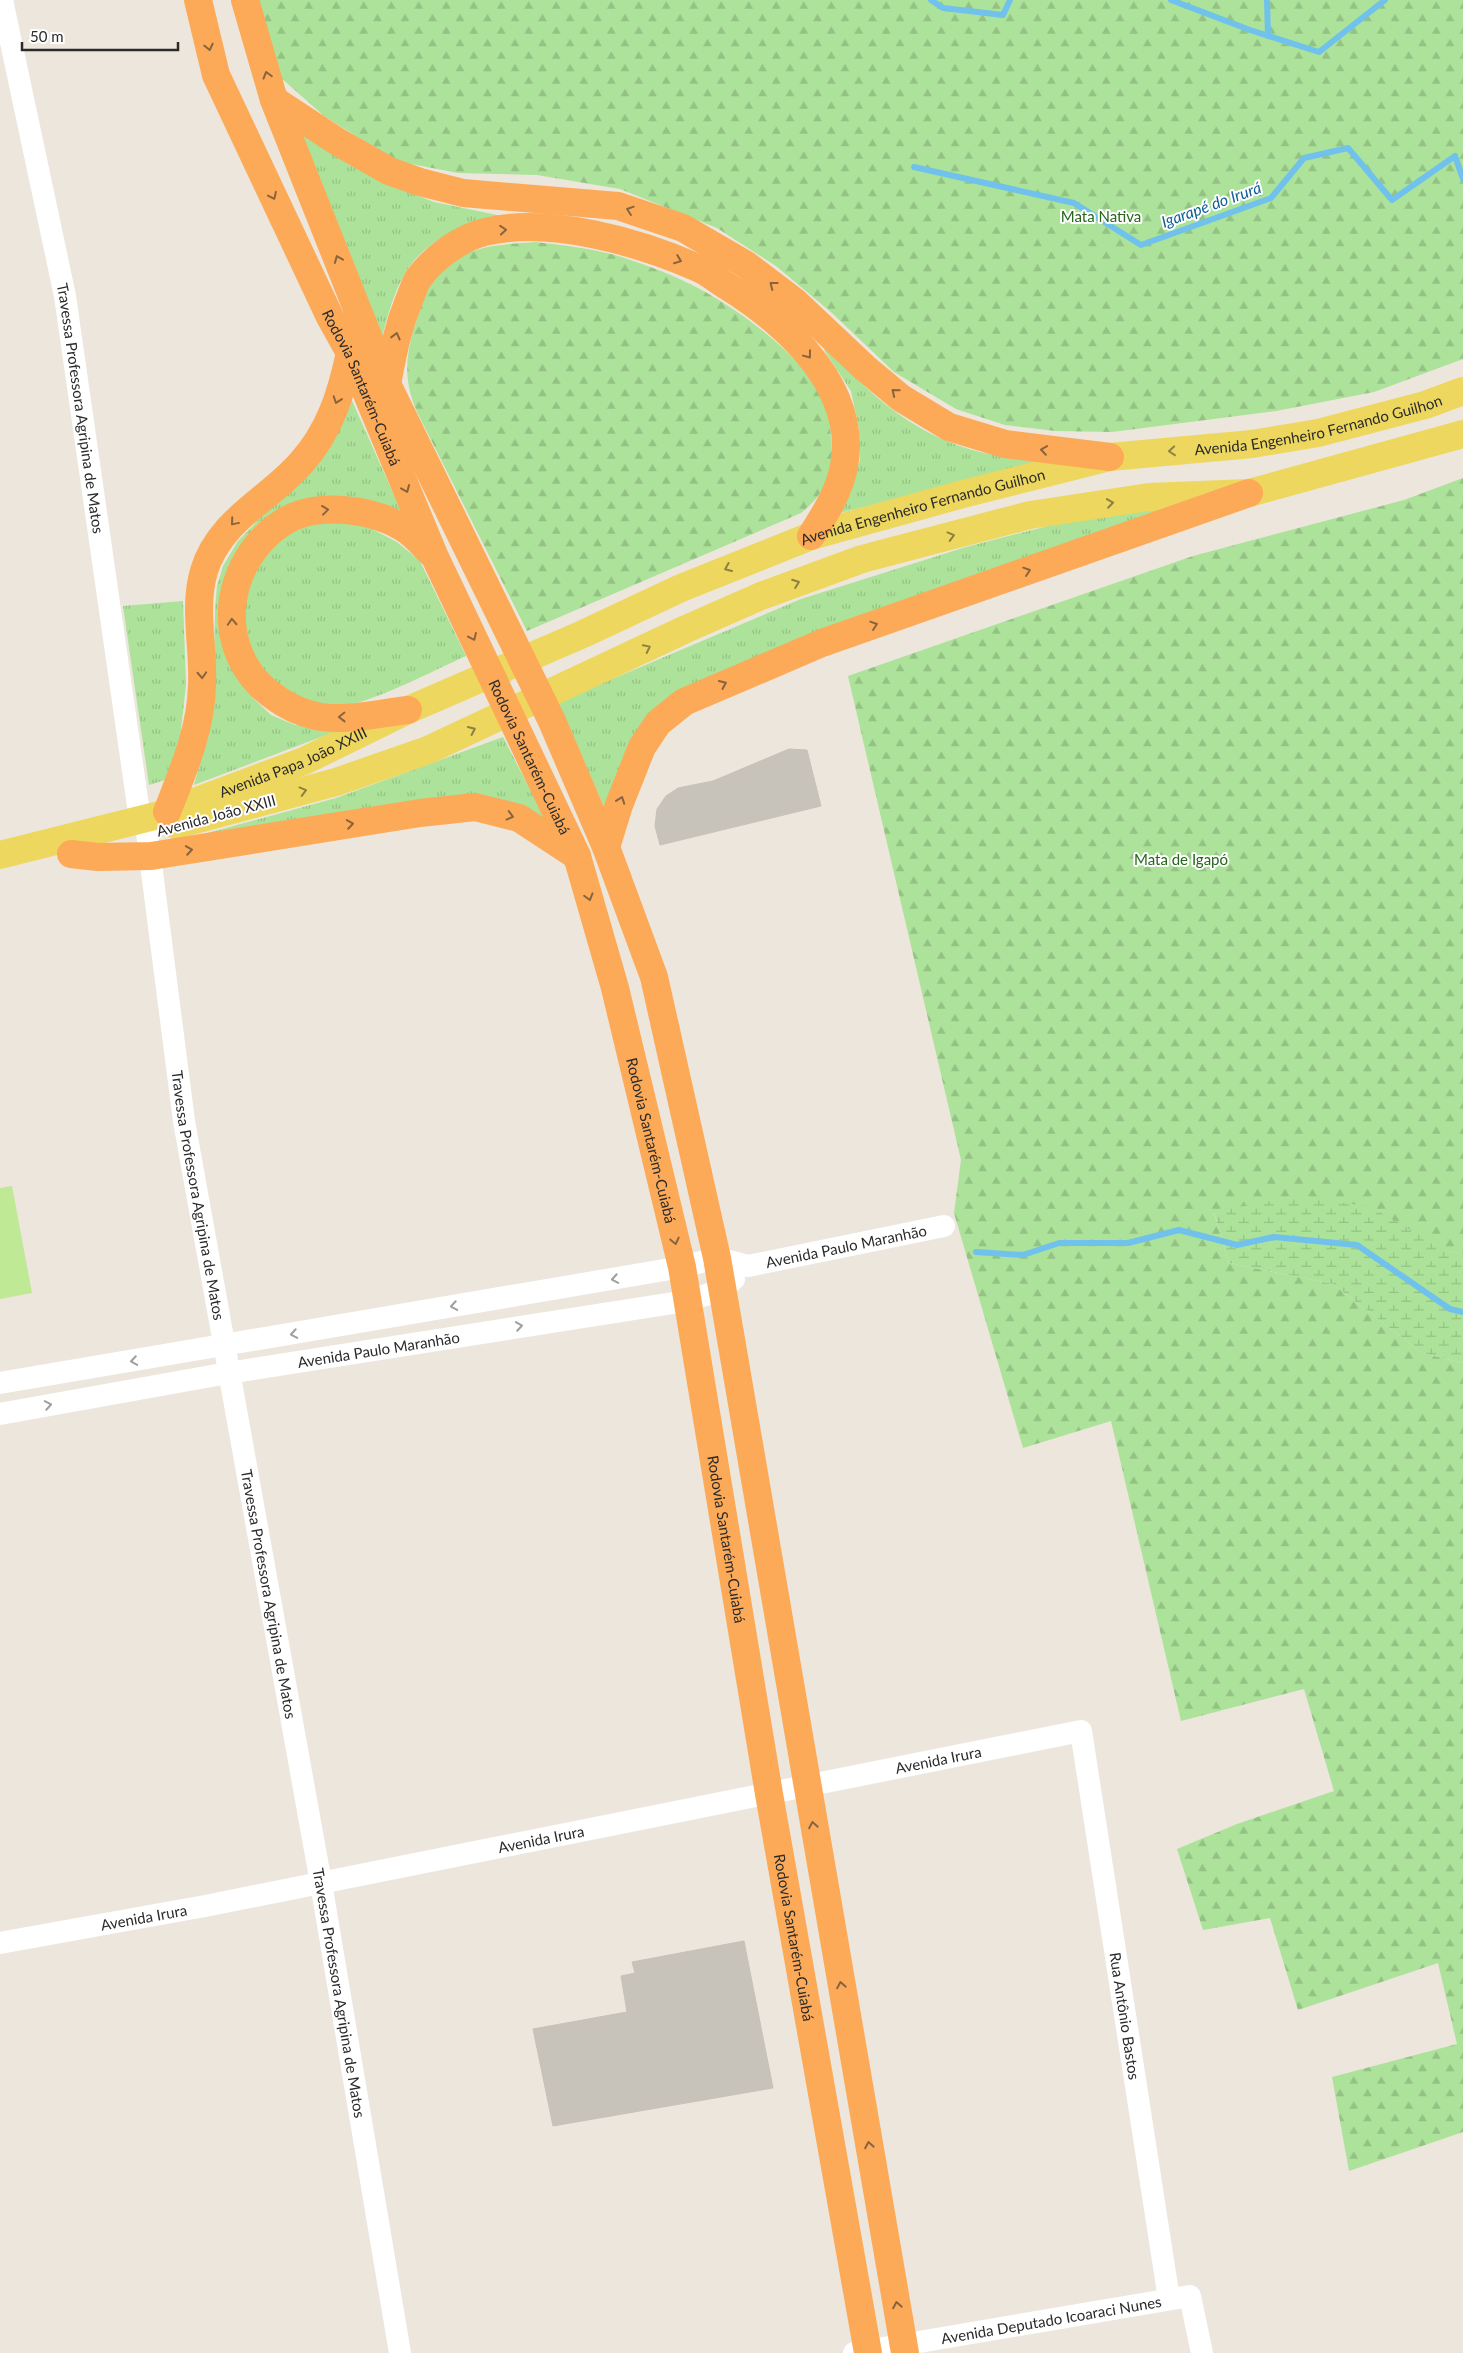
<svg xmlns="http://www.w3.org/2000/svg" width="1463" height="2353" viewBox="0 0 1463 2353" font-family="Lato,sans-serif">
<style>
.grass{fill:url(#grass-tufts)}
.forest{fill:url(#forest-firs)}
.wetland{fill:url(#wetland-marsh)}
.pitch{fill:#bfe995}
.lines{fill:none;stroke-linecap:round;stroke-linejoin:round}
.stream{stroke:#70c2ed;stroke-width:6}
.building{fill:#c7c3bb;stroke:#c7c2b6}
.street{stroke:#fff;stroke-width:22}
.primary{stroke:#eed75e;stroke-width:28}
.highway{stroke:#fcaa57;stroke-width:28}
.oneway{stroke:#88643e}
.oneway2{stroke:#8c8044}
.oneway3{stroke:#9f9f9f}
.labels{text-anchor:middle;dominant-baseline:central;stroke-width:4;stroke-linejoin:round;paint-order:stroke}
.park-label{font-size:15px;fill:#25661b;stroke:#fff}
.street-label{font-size:15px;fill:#2a2a2a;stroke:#fff}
.water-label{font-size:16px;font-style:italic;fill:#0f5f98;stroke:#fff}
</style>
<defs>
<pattern id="grass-tufts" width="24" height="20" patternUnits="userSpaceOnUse" patternTransform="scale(1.25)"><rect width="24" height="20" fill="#ace299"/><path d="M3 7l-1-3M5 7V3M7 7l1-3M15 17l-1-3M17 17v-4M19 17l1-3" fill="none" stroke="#94c284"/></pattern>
<pattern id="forest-firs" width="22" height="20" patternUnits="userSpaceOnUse" patternTransform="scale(1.25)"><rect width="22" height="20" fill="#ace299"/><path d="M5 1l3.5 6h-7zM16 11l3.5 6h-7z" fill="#94c284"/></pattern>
<pattern id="wetland-marsh" width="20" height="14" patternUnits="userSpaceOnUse" patternTransform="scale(1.25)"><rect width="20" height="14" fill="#ace299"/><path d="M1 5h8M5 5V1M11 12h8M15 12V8" fill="none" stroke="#94c284"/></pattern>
</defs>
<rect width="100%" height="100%" fill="#ece6dc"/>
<path class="grass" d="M279,113L391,185L434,202L502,216C469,222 434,236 412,263C395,285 388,315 381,341Z
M827,347C864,389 904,426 957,445C985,456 1018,458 1047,461L840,513L860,460L859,429L851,391L824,350Z
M349,394L401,511L306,499L275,511L242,544L237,675L252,697L271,715L295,725L345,728L194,785L213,714L215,610L217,586L223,566L238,541L271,507Z
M1249,493L822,643L658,723L613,827L558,702L801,599L966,547L1137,503Z
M338,519L372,529L397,542L420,561L466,656C434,670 369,705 336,707C282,711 240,658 244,606C246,586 257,567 269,552C278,540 293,527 308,523C317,520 328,520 338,519Z
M183,601L186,685L179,748L165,780L149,785L123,606Z
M503,737L551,830L524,811L164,845L336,798Z"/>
<path class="forest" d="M253,0H1463V359L1374,392L1276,411L1112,432L1055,431L1005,425L956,409L894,372L832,313L776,266L717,228L620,189L537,175L458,173L396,161L324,116L280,77Z
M536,242C561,245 587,248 611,254C639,262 666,272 692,285C735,306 815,363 828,411C831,419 830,429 831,437C835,470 827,493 801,513L527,631L417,412C401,375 407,351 418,315C425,292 429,275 451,261C476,245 507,244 536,242Z
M1463,478V1254L1448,1251L1290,1197L1214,1213L1229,1263L1333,1284L1422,1353L1463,1363V2132L1349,2171L1332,2077L1457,2044L1438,1963L1298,2010L1270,1918L1203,1930L1177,1849L1237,1824L1334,1791L1304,1689L1181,1721L1111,1421L1023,1448L954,1213L961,1160L848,676L1193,556L1404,500Z"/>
<path class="wetland" d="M1290,1197L1369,1206L1448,1251L1463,1254V1363L1422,1353L1333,1284L1229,1263L1214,1212Z"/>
<path class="pitch" d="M12,1186L32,1293L0,1299V1188Z"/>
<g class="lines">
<path class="stream" d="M931,0L943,8L1003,15L1010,0
M1171,0L1250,30L1319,52L1385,0
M1267,0L1268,36
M914,167L1074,203L1141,245L1271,198L1304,158L1348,148L1392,200L1455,156L1463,179
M976,1252L1023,1255L1059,1243H1128L1179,1230L1237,1245L1274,1237L1357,1245L1450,1309L1463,1312"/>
</g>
<path class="building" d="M789,749L807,750L821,806L660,845L655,826L657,809L666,796L678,788L713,781Z
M744,1941L773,2088L553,2126L533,2029L627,2012L621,1976L635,1973L632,1962Z"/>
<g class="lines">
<g class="street">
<path id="s1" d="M2,0L65,296L140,820"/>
<path id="s2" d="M147,833L184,1121L321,1883L400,2353"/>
<path id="s3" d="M0,1383L682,1267L717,1258L748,1266L944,1226"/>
<path id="s4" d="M0,1414L228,1373L686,1301L722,1290L734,1279"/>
<path id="s5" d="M0,1943L205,1906L1081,1731L1169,2299"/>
<path id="s6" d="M854,2353L1190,2296L1202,2353"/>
</g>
<g class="primary">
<path d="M176,825L336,782L428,750L686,629L761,596L862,559L1030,515L1149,497L1249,493L1463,434"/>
<path id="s7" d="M0,855L159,815L304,761L408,710L583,634L681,588L811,536L963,494L1110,457L1252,444L1318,433L1425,405L1463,391"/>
</g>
<g class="highway">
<path id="s8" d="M198,0L216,75L330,317L350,353L434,555L577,856L615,988L682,1267L769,1794L868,2353"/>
<path d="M245,0L274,100L387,384L551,719L606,847L654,977L717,1258L905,2353"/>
<path d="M274,100L338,142L389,171L420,182L463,193L618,206L683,228L745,264L795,302L865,368L901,398L949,427L1005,444L1110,457"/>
<path d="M387,384C393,353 397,330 409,300C412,294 414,285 418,279C433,258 460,238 485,232C549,216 639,242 698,268C708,272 717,280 727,286C781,320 846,376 846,446C846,481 829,508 811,536"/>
<path d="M408,710C380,713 349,721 321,717C298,713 278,702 261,686C213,639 227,559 282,523C316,500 376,509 408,531C416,537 423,545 430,552"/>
<path d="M167,812C183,771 201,730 202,685C204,648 193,608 204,571C219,520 269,500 301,463C330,431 341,394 350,353"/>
<path d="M606,847L619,805L642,747L658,723L684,702L822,643L1249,493"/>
<path d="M71,854L98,857L151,856L420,813L475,807L519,818L577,856"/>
</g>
</g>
<defs><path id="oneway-chevron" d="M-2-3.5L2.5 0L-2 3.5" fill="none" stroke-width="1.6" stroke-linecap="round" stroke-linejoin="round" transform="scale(1.25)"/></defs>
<g class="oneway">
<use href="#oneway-chevron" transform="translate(209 47) rotate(77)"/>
<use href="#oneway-chevron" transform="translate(267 75) rotate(-106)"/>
<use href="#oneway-chevron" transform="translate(273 196) rotate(65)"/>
<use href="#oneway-chevron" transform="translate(630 210) rotate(-161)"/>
<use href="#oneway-chevron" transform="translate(503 230) rotate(-5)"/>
<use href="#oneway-chevron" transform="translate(338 259) rotate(-112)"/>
<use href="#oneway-chevron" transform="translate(678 260) rotate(21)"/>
<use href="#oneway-chevron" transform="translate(773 285) rotate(-142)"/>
<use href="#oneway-chevron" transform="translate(396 336) rotate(-76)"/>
<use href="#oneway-chevron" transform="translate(808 355) rotate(53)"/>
<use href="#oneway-chevron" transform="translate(895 392) rotate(-141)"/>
<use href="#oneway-chevron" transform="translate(337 400) rotate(109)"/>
<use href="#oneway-chevron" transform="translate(1044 450) rotate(-172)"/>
<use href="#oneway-chevron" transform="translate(406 489) rotate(67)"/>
<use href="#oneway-chevron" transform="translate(325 510) rotate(-7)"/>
<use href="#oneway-chevron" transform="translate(234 522) rotate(130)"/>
<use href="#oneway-chevron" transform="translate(1027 571) rotate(-19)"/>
<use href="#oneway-chevron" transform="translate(232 622) rotate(-93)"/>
<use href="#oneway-chevron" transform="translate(874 625) rotate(-19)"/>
<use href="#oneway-chevron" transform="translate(473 637) rotate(65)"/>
<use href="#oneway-chevron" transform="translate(202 675) rotate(87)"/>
<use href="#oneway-chevron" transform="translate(723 684) rotate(-24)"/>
<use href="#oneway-chevron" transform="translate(342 717) rotate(179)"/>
<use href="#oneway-chevron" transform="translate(621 800) rotate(-70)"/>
<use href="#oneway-chevron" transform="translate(510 816) rotate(15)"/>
<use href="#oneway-chevron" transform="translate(350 824) rotate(-9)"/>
<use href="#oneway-chevron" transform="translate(189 850) rotate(-9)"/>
<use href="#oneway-chevron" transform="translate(589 897) rotate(74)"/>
<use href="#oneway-chevron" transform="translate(675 1241) rotate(77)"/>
<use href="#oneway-chevron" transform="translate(813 1825) rotate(-100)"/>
<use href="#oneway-chevron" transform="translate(841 1985) rotate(-100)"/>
<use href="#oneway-chevron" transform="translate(869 2145) rotate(-100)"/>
<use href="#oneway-chevron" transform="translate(897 2305) rotate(-100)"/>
</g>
<g class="oneway2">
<use href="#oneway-chevron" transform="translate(1172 451) rotate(175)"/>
<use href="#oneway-chevron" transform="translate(1110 503) rotate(-8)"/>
<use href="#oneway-chevron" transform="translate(951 536) rotate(-15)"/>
<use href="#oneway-chevron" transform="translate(728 568) rotate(157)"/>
<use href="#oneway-chevron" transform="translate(796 583) rotate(-20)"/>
<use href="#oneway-chevron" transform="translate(647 648) rotate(-26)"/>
<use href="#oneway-chevron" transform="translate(472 730) rotate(-25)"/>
<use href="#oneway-chevron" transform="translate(303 791) rotate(-15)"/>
</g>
<g class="oneway3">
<use href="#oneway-chevron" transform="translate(615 1279) rotate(170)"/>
<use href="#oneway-chevron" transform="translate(454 1306) rotate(170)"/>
<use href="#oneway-chevron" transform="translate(519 1326) rotate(-9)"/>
<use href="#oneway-chevron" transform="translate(294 1334) rotate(170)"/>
<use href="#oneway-chevron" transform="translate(134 1361) rotate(171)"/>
<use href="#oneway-chevron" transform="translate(48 1405) rotate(-10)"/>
</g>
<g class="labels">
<g class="park-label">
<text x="1101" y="216">Mata Nativa</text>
<text x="1181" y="859">Mata de Igapó</text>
</g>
<g class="street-label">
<text stroke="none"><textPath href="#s8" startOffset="422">Rodovia Santarém-Cuiabá</textPath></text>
<text stroke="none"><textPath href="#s1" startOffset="416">Travessa Professora Agripina de Matos</textPath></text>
<text stroke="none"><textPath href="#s7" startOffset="1394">Avenida Engenheiro Fernando Guilhon</textPath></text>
<text stroke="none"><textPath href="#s7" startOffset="989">Avenida Engenheiro Fernando Guilhon</textPath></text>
<text stroke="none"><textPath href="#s8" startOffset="828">Rodovia Santarém-Cuiabá</textPath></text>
<text stroke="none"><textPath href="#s7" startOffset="308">Avenida Papa João XXIII</textPath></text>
<text transform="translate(216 815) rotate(-15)">Avenida João XXIII</text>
<text stroke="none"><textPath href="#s8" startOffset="1232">Rodovia Santarém-Cuiabá</textPath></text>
<text stroke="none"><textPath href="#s2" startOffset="366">Travessa Professora Agripina de Matos</textPath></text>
<text stroke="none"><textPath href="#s3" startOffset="860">Avenida Paulo Maranhão</textPath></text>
<text stroke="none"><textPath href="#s4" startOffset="384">Avenida Paulo Maranhão</textPath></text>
<text stroke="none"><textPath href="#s8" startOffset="1638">Rodovia Santarém-Cuiabá</textPath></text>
<text stroke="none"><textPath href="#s2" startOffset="771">Travessa Professora Agripina de Matos</textPath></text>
<text stroke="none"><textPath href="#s5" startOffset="956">Avenida Irura</textPath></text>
<text stroke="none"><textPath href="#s5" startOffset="551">Avenida Irura</textPath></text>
<text stroke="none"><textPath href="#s5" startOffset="146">Avenida Irura</textPath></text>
<text stroke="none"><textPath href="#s8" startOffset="2042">Rodovia Santarém-Cuiabá</textPath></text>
<text stroke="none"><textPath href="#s2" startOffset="1176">Travessa Professora Agripina de Matos</textPath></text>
<text stroke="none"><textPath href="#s5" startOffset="1390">Rua Antônio Bastos</textPath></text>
<text stroke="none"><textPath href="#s6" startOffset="200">Avenida Deputado Icoaraci Nunes</textPath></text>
</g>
<g class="water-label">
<text transform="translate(1211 204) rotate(-20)">Igarapé do Irurá</text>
</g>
</g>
<path d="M22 42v8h156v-8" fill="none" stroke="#2a2a2a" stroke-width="2.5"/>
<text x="30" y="42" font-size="15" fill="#2a2a2a" stroke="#ffffff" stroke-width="4" paint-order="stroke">50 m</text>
</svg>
